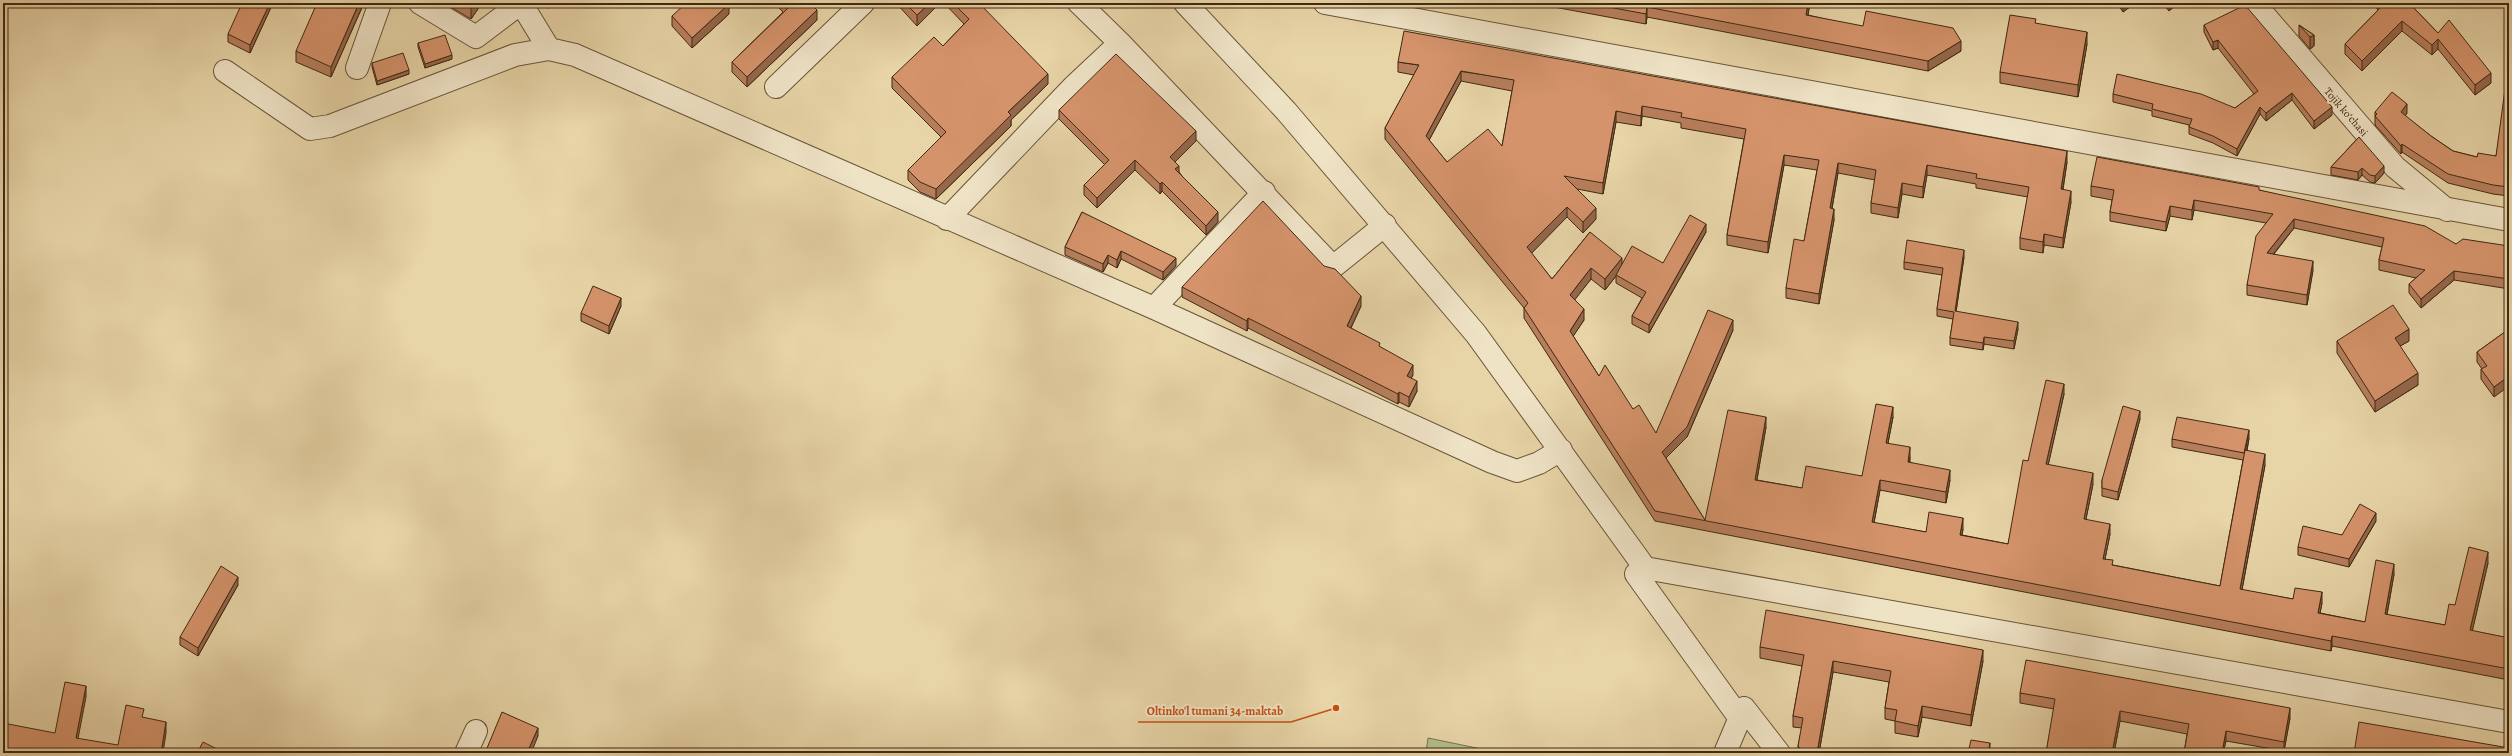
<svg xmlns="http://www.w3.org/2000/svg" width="2512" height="756" viewBox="0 0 2512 756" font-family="Alegreya,serif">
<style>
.pitch{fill:#b0be8c;stroke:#78744f}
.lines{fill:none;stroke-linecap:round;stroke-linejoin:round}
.minor-casing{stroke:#6a5437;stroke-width:24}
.minor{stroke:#efe3c6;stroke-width:22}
.wall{fill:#b77e5c;stroke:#402912;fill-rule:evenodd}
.shaded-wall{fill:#95674b;stroke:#402912}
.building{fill:#d5936b;stroke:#402912;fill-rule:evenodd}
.labels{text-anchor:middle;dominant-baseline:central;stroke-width:4;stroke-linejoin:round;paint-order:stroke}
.street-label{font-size:11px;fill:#402912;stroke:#efe3c6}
.leader{fill:none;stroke:#c64f0d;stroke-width:1.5}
.callout-dot{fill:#c64f0d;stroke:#efe3c6;stroke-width:1.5}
.callout-label{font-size:12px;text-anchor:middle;font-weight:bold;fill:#c64f0d;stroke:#efe3c6;stroke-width:4;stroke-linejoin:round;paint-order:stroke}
</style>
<rect width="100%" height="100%" fill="#e7d4a7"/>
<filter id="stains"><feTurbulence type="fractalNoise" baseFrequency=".005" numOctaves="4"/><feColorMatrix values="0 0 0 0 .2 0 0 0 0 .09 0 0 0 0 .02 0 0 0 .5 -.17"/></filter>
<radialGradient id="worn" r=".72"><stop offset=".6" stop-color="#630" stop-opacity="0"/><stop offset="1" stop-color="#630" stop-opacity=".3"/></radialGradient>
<path class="pitch" d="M1428,738L1501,753H1426Z"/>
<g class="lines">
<g class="minor-casing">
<path id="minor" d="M420,3L476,37L521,3
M521,3L549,49
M1185,3L1286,111L1476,334L1645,568L1636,574L1736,713L1744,708L1779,753
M1325,3L2509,220
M2254,3L2395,167L2447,210
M1120,43L1333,267L1385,225
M357,68L380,3
M225,71L310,129L330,126L515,55L549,49L575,55L1154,308L1492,462L1517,471L1539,463L1561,450
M776,87L863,3
M947,219L1073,87L1120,43L1079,3
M1154,308L1264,192
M1645,568L2509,722
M466,753L476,731
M1725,753L1744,708"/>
</g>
<use href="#minor" class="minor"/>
</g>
<path class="wall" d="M273,3L250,53L228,42V34Z
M364,3L331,77L296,62V51Z
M444,3H482L471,19Z
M544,3H557L547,8Z
M774,3H810L817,20L747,87L732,72V62L783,12Z
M896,3H940L917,26Z
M944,3H979L1048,84L1011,120V126L936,199L920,192L908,180V170L941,137L892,88V77L943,46L964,24Z
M1532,3H1810L1808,15L1961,51L1928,71L1647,17L1646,24Z
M2117,3H2135L2123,12Z
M2162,3H2178L2169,11Z
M2288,3H2295L2291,6Z
M2373,3H2409L2438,33L2491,83L2475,95L2438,49L2432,55L2402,31L2362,71L2345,54V44L2378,10Z
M729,14L692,48L672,26V16Z
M2204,25L2332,115L2314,129L2292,100L2266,121L2260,114L2237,156L2213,143L2189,134V125L2152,116V111L2113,102V94L2235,108L2254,94L2218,48L2213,50L2204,32Z
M2299,25L2314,35V46L2310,49L2299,36Z
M418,43L452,59L425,68L418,47Z
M2087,44L2078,97L2000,83V72Z
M1398,62L2067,162L2063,190L2071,202L2063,248L2044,245L2043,253L2020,249V238L2028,197L1976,188V184L1927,175L1923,198L1902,194L1898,218L1871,213V203L1875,180L1838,173L1832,209L1834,220L1819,304L1786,298V288L1804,241L1817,170L1784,165L1768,253L1727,245V235L1744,139L1681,128V123L1642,116L1641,126L1616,122L1603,194L1577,189L1596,219L1583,233L1567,217L1531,253L1552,279L1590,232L1622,264L1663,263L1706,232L1649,333L1632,324V316L1642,298L1616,283V276L1605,290L1591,279L1574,300L1584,320L1573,336L1599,376L1633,409L1656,433L1733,330L1687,437L1666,458L1705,520L1766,427L1757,480L1802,488L1862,476L1893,417L1888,443L1910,457V462L1950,480L1946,503L1880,490L1874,523L1926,532L1963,529L1962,535L2008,544L2028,461L2064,394L2048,465L2093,484L2086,519L2110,534L2105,559L2113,565L2220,586L2243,460L2172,447V439L2249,438L2247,451L2265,465L2242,590L2293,599L2322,603L2320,613L2365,622L2394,574L2387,615L2445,625L2455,605L2488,563L2472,631L2509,638V680L2332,646L2331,651L1655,521L1524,318V308L1385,139V128L1414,75L1398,72ZM1461,81L1512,91L1502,146L1447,162L1429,140Z
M372,63L409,74L377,85L372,67Z
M2509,82V196L2493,194L2448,183L2402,152L2401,154L2375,125V112L2407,113L2405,116L2431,136L2453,151L2477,157L2496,156Z
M1059,110L1196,141L1175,162L1179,172L1218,222L1206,235L1162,191L1160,194L1135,170L1097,208L1084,195V185L1105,165L1059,119Z
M2359,137L2384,173L2375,183L2370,182L2362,175L2358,180L2331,175V167Z
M2091,186L2259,190L2456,244L2509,246V289L2454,280L2421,308L2409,293V284L2416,278L2379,270V260L2382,247L2294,228L2274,254L2313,270L2307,305L2247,295V285L2266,223L2194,210L2192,220L2170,216L2166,231L2110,221V212L2112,200L2091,196Z
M1082,212L1176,266L1163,280L1121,259L1117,268L1108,263L1103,272L1065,255V247Z
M1964,257L1956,312L2018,329L2014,349L1984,344L1983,350L1950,345V338L1953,319L1937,316V309L1942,275L1904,269V262Z
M1182,287L1361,306L1351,328L1380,347L1413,375L1411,378L1417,391L1409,407L1399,402L1398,404L1248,328L1247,331L1182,297Z
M2509,295V322L2507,318V308Z
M621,306L609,334L581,321V313Z
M2509,329L2494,397L2481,379V369H2482L2477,362V352Z
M2337,341H2409L2400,346L2418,385L2375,412L2337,353Z
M2140,419L2118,500L2102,496V480Z
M2376,521L2349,567L2298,555V547L2342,535Z
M238,585L198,656L180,645V637Z
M1760,647L1983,661L1971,726L1922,717L1918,737L1895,733V721L1885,719V708L1889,682L1833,672L1819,753H1798V746L1802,728L1793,727V716L1802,666L1760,658Z
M2020,693L2290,718L2284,751L2226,741L2223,753H2184L2187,734L2120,721L2114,753H2046L2054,709L2020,703Z"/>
<path class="shaded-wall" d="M270,3H273L250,53V45Z
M359,3H364L331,77V67Z
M474,3H482L471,19V8Z
M547,3H557L547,8Z
M930,3H940L917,26V15Z
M1808,3H1810L1806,25V15Z
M2123,3H2135L2123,12Z
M2169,3H2178L2169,11Z
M2291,3H2295L2291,6Z
M729,4V14L692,48V38Z
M1647,7V17L1646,24V14Z
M817,10V20L747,87V77Z
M2402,21V31L2362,71V61Z
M2087,32V44L2078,97V85Z
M2314,35V46L2310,49V37Z
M2438,39V49L2432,55V45Z
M2218,40V48L2213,50V42Z
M1961,41V51L1928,71V61Z
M452,55V59L425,68V64Z
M409,70V74L377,85V81Z
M1461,71V81L1426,146V136Z
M2491,73V83L2475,95V85Z
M1048,74V84L1011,120V126L936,199V189L1008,112Z
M2292,93V100L2266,121V113Z
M2407,104V113L2401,121V112Z
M1642,106V116L1641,126V116Z
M2260,107V114L2237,156V149Z
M2332,107V115L2314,129V121Z
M1616,111V122L1603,194V183Z
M1196,131V141L1170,167V157Z
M2402,144V152L2401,154V146Z
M2067,151V162L2061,200V189Z
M1784,155V165L1768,253V242Z
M1135,160V170L1097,208V198Z
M1838,163V173L1830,219V208Z
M1927,165V175L1923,198V187Z
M1179,166V175L1175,169Z
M2384,166V173L2375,183V176Z
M2362,168V175L2358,180V172Z
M1162,182V191L1160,194V184Z
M1902,183V194L1898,218V208Z
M2071,191V202L2063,248V238Z
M2194,200V210L2192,220V210Z
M2170,206V216L2166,231V222Z
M1567,207V217L1527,258V247Z
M1596,208V219L1583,233V222Z
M1834,209V220L1819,304V294Z
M1218,212V222L1206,235V226Z
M2294,219V228L2267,262V253Z
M1706,224V232L1649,333V325Z
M2044,234V245L2043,253V242Z
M1964,250V257L1955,319V311Z
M1121,251V259L1117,268V260Z
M1108,255V263L1103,272V264Z
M1176,258V266L1163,280V272Z
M1622,258V269L1616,275V276L1605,290V279Z
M2313,261V270L2307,305V295Z
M1591,268V279L1570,306V295Z
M2454,271V280L2421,308V299Z
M1361,296V306L1347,336V326Z
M621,298V306L609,334V326Z
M1584,309V320L1570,341V331Z
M1248,318V328L1247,331V321Z
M1733,320V330L1687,437L1662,462V452Z
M2018,322V329L2014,349V341Z
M2409,329V341L2395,349V338Z
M1984,337V344L1983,350V343Z
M1413,365V375L1407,386V376Z
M2418,373V385L2375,412V401Z
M2509,376V386L2494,397V387Z
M1417,381V391L1409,407V397Z
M2064,384V394L2046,475V464Z
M1399,392V402L1398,404V394Z
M1893,407V417L1886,453V443Z
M2140,411V419L2118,500V492Z
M1766,417V427L1755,490V480Z
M2249,430V438L2245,461V453Z
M1910,447V457L1908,472V462Z
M2265,454V465L2240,600V589Z
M1950,470V480L1946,503V492Z
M2093,473V484L2084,529V519Z
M1880,480V490L1872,533V522Z
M2376,513V521L2349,567V559Z
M1963,518V529L1960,545V535Z
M2110,524V534L2103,569V559Z
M2488,552V563L2470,641V630Z
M2394,564V574L2385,625V614Z
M238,577V585L198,656V648Z
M2322,592V603L2318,623V613Z
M2332,636V646L2331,651V641Z
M1983,650V661L1971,726V715Z
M1833,661V672L1819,753H1817Z
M86,686V697L76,749V738Z
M1922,706V717L1918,737V726Z
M2290,708V718L2284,751V742Z
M2120,711V721L2114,753H2112Z
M166,722V733L163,753H161Z
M538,728V736L531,753H527Z
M2226,731V741L2223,753H2222Z
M1990,743V753H1988Z"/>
<path class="building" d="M242,3H270L250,45L228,34Z
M317,3H359L331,67L296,51Z
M462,3H474L471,8Z
M686,3H728L729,4L692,38L672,16Z
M784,3H810L817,10L747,77L732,62L788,8Z
M905,3H930L917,15Z
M953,3H979L1048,74L1008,112L1011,115L936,189L920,182L908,170L946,132L892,77L934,37L943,46L969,19Z
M1587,3H1808L1806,15L1863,26L1866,11L1953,28L1961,41L1928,61L1647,7L1646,14Z
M2381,3H2409L2438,33L2449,20L2491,73L2475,85L2438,39L2432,45L2402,21L2362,61L2345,44L2382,6Z
M2245,5L2332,107L2314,121L2292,93L2266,113L2260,107L2237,149L2213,136L2189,127L2192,119L2152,109L2153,104L2113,94L2117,74L2201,94L2235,108L2258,91L2218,40L2213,42L2204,25Z
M2010,15L2036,19L2035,23L2087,32L2078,85L2000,72Z
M2299,25L2314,35L2310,37Z
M1404,31L2067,151L2061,189L2071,191L2063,238L2044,234L2043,242L2020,238L2029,187L1976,178L1977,174L1927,165L1923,187L1902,183L1898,208L1871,203L1876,170L1838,163L1830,208L1834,209L1819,294L1786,288L1794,239L1804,241L1819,160L1784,155L1768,242L1727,235L1746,129L1681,117L1682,113L1642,106L1641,116L1616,111L1603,183L1564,176L1596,208L1583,222L1567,207L1527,247L1552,279L1590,232L1622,258L1605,279L1591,268L1570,295L1584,309L1570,331L1599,376L1605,365L1633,409L1639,405L1656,433L1708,310L1733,320L1687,427L1662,452L1705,520L1728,410L1766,417L1755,480L1802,488L1806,466L1862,476L1876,404L1893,407L1886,443L1910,447L1908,462L1950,470L1946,492L1880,480L1872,522L1926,532L1929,512L1963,518L1960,535L2008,544L2023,460L2028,461L2046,380L2064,384L2046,464L2093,473L2084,519L2110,524L2103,559L2113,560L2112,565L2220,586L2245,450L2265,454L2240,589L2293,599L2295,588L2322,592L2318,613L2365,622L2376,560L2394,564L2385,614L2445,625L2449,604L2455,605L2469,547L2488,552L2470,630L2509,638V669L2332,636L2331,641L1655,511L1524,308L1528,303L1385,128L1419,65L1398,62ZM1461,71L1514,80L1502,146L1488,129L1447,162L1426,136Z
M445,35L452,55L425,64L418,43Z
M403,53L409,70L377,81L372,63Z
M1116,54L1196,131L1170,157L1179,166L1175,169L1218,212L1206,226L1162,182L1160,184L1135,160L1097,198L1084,185L1109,160L1059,110Z
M2506,82H2509V187L2493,185L2448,174L2402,144L2401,146L2375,116L2377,114L2375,112L2392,92L2407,104L2401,112L2431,136L2453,151L2477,157L2478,153L2496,156Z
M2359,137L2384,166L2375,176L2370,175L2362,168L2358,172L2331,167Z
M2097,157L2259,187V190L2425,226L2456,244L2463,239L2509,246V279L2454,271L2421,299L2409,284L2425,270L2379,260L2384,238L2294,219L2267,253L2313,261L2307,295L2247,285L2256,236L2273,214L2194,200L2192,210L2170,206L2166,222L2110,212L2114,190L2091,186Z
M1263,201L1324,266L1335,269L1361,296L1347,326L1380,343L1379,346L1413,365L1407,376L1417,381L1409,397L1399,392L1398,394L1248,318L1247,321L1182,287Z
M1082,212L1176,258L1163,272L1121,251L1117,260L1108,255L1103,264L1065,247Z
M1690,215L1706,224L1649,325L1632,316L1646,292L1616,275L1632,246L1663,263Z
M1907,240L1964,250L1955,311L2018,322L2014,341L1984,337L1983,343L1950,338L1954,312L1937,309L1943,268L1904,262Z
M593,286L621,298L609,326L581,313Z
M2509,295V312L2507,308Z
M2393,305L2409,329L2395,338L2418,373L2375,401L2337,341Z
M2509,329V376L2494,387L2481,369L2487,366L2477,352Z
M2123,406L2140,411L2118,492L2102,488V480Z
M2177,417L2249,430L2244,453L2172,439Z
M2360,504L2376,513L2349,559L2298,547L2303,526L2342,535Z
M221,566L238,577L198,648L180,637Z
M1766,610L1983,650L1971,715L1922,706L1918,726L1895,721L1897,710L1885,708L1891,671L1833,661L1817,753H1804L1798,746L1803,718L1793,716L1804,655L1760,647Z
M2026,660L2290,708L2284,742L2226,731L2222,753H2184L2189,724L2120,711L2112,753H2046L2055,699L2020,693Z
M65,682L86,686L76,738L118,745L126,705L144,709L142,717L166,722L161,753H3V723L55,733Z
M502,712L538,728L527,753H485Z
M2359,722L2509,748V753H2354Z
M1971,740L1990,743L1988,753H1968Z
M203,742L225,753H197Z"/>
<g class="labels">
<g class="street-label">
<text transform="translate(2346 112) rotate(49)">Tojik koʻchasi</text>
</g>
</g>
<path class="leader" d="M1336 708L1291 722H1138"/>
<circle class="callout-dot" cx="1336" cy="708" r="4"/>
<g class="callout-label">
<text x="1215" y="715">Oltinko'l tumani 34-maktab</text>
</g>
<rect width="2512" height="756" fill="none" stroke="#e7d4a7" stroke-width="16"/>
<rect x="4" y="4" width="2504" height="748" fill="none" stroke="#402912" stroke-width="2"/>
<rect x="8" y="8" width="2496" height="740" fill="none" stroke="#402912"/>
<rect width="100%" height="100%" filter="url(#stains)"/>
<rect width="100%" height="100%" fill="url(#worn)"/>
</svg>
